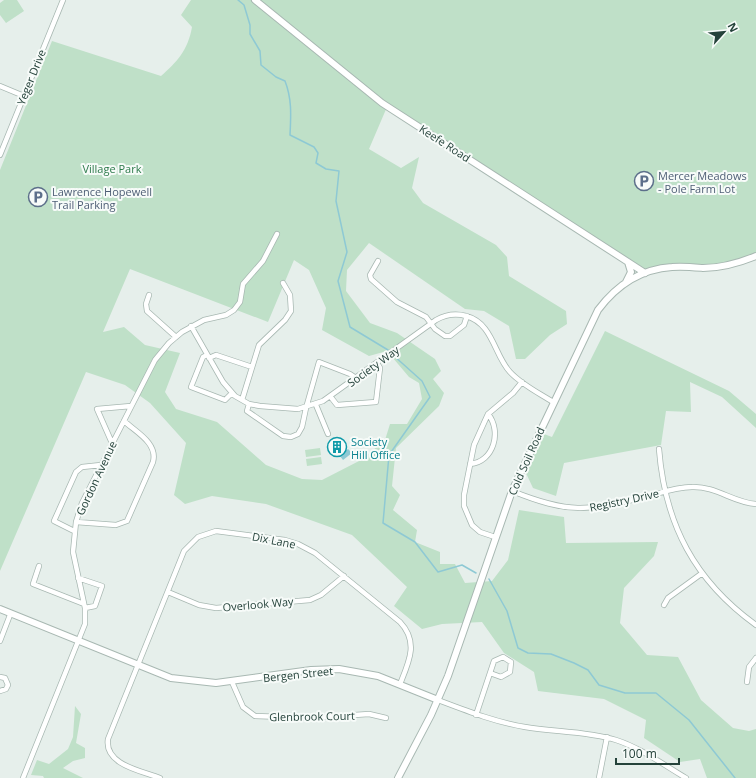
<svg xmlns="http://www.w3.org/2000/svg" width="756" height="778" viewBox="0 0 756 778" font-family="'Open Sans',sans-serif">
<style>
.green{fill:#bfe0c8;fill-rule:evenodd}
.water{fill:#8ec9d4}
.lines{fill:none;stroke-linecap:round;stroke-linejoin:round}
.stream{stroke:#8ec9d4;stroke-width:1.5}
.minor-casing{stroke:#a8b8b2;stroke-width:6}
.tertiary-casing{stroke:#a8b8b2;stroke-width:8}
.minor{stroke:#fff;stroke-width:4.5}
.tertiary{stroke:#fff;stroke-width:6}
.labels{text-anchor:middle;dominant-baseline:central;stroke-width:4;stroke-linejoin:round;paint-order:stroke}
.street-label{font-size:11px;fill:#24423a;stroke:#f7fbf9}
.park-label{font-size:11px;fill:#2d7a4b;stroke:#f7fbf9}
.service-label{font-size:11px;fill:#4e5e75;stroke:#f7fbf9;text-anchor:start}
.culture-label{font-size:11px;fill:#0d838f;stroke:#f7fbf9;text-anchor:start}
</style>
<rect width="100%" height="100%" fill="#e6efeb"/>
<path class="green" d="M4,0H17L24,11L6,23L0,15V3Z
M191,0H756V256L736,263L682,266L645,273L387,107L369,149L401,168L419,157L412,188L423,203L496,245L507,257L509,276L566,311L567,324L550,335L525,359H516L509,326L484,311L465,309L369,243L347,270L346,291L370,323L397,333L435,359L441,371L433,379L444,393L439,406L396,448L392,486L400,495L393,510L417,530L415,542L440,552V564H455L465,583L492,581L508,560L519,510L564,517L566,543L658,542L654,556L624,588L620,623L647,655L678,657L701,700L733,728L749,731L756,729V778H707L700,759L680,762L644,738L646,720L604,699L538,691L534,672L504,653L482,622L442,624L422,629L394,606L407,587L352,535L266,504L212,496L185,504L174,495L186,443L150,403L125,385L86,372L0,571V170L52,41L161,76C177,62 188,50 192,27L181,15ZM294,260L309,270L326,308L322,330L369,356L387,351L409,377L419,383L422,399L407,424H390L385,440L361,460L322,480L302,479L266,465L217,422L176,409L165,392L180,353L145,345L124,327L103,332L130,269L268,322Z
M605,331L729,391L756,414V428L722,397L690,382L691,412L666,411L661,445L564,463L556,496L533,488L525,471L544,434L552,437Z
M320,448L321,455L306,457L305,450Z
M321,457L322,464L307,466L306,459Z
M75,706L81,714L76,743L85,748V758L73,761L63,768L83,778H44L43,776L31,775L37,760L49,764L68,749L73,737Z"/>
<path class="water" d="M348,449L352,453L343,460L340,456Z"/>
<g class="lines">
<path class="stream" d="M238,0L244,5L250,25V34L260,51L261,65L276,77L285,81C292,99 291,115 290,135L314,147L318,153L316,163L326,169L339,171L336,201L347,252L338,281L350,327L388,350
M393,355L422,381L430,397L389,455L383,523L415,542L438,572L462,565L476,573
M489,579L507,611L518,648L528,653L551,654L574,663L588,670L599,685L625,693H656L689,720L735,778"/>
<g class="minor-casing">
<path id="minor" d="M0,86L24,96
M0,155L63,0
M378,261L370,275L371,279L397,302L426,317L435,329L445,336H450L464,325L467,316
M149,295L146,304L147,311L176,337
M191,326L223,382L235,396L249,404L260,406L298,409L323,401L436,320C445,315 455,313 466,316C493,323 494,355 510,372C522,385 539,393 553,402
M207,355L203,357L191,387L225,400L232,393
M209,358L216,355L252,367
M330,396L337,405L376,402L380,368L377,363
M242,400L259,345L285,320L291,311L290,295L283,283
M249,404L247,411L283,436L291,437L298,434L302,427L306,408L319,362L350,374L356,378
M316,405L328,434
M112,443L97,409L131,406
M659,449C665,525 695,581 756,625
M470,464C494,462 502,431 488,414
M512,491C569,514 586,511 645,497C660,493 676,487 692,487C716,486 734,503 756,504
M76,522L116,525L127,521L153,462C158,443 136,432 124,421
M74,531L54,521L76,472L82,467L101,465
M495,537L480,532L472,525L464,506V495L474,445L488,414L513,393L522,382
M39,566L33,584L84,604
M78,578L102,586L95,606L85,608
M168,592L199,605L216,608L310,600L321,595L344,576
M664,605L668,598L701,574
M0,641L10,615
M503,657L511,662L510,672L501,677L490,673L494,661Z
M0,677L5,678L8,685L6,689L0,691
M232,682L243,707L255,716L311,718L369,714L386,718
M747,682L749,667L756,658
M438,700C467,711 495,722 525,727C555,732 587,731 616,740C641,748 664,765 686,778
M476,715L490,673
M23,778L85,624V608L73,552L76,522L82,503L155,360L169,343L182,332L204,320L226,315L234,310L240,302L243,284L263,261L277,234
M160,778C142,771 104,765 108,739L184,551L198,537L216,531L285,540L298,544L315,553L400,622C419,642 409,662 400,684
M599,778L607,737"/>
</g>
<g class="tertiary-casing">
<path id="tertiary" d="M255,0L382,103L645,273
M626,282L631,272L628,262
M0,609L171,678L216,683L311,670L339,669L378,676L438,700
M398,778L431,715L448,676L512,491L598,310C616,286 641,269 672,267C682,266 692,267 703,268C721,268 739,263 756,256"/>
</g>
<use href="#minor" class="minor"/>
<use href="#tertiary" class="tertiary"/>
</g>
<defs>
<g id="parking-ring" transform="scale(1)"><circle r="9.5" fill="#f7fbf9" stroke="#5c6f8a" stroke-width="1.5"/><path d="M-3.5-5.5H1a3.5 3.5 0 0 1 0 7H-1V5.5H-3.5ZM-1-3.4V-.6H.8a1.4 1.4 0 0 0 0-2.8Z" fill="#5c6f8a"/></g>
<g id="building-ring" transform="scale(1)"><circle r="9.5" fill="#f7fbf9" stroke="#0f9aa8" stroke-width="1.5"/><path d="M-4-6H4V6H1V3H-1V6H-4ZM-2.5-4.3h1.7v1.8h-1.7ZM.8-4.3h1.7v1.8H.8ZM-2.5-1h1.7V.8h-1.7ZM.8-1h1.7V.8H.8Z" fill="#0f9aa8"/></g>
</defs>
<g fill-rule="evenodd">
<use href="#parking-ring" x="644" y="181"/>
<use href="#parking-ring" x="38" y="197"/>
<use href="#building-ring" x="337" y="447"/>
</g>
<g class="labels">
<g class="street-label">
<text transform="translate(31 77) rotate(-68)">Yeger Drive</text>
<text transform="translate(445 143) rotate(33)">Keefe Road</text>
<text transform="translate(373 366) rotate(-36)">Society Way</text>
<text transform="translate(526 461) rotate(-66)">Cold Soil Road</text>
<text transform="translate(96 478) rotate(-65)">Gordon Avenue</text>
<text transform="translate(624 500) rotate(-12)">Registry Drive</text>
<text transform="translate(274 540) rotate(11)">Dix Lane</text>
<text transform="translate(258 604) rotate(-5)">Overlook Way</text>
<text transform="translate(298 674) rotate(-6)">Bergen Street</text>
<text transform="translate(312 716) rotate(-1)">Glenbrook Court</text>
</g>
<g class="park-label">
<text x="112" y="168">Village Park</text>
</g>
<g class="service-label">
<text x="658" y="175">Mercer Meadows<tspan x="658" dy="13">- Pole Farm Lot</tspan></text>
<text x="52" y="191">Lawrence Hopewell<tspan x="52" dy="13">Trail Parking</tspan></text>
</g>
<g class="culture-label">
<text x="351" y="441">Society<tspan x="351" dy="13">Hill Office</tspan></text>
</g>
</g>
<g transform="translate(724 32) rotate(63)" stroke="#f7fbf9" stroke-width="3" paint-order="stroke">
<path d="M0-3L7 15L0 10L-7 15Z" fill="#24423a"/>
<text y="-6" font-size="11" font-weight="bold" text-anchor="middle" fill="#24423a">N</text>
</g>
<path d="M616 758v6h63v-6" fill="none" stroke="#24423a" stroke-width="2"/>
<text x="622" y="758" font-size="12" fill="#24423a" stroke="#f7fbf9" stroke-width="3" paint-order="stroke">100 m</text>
</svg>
